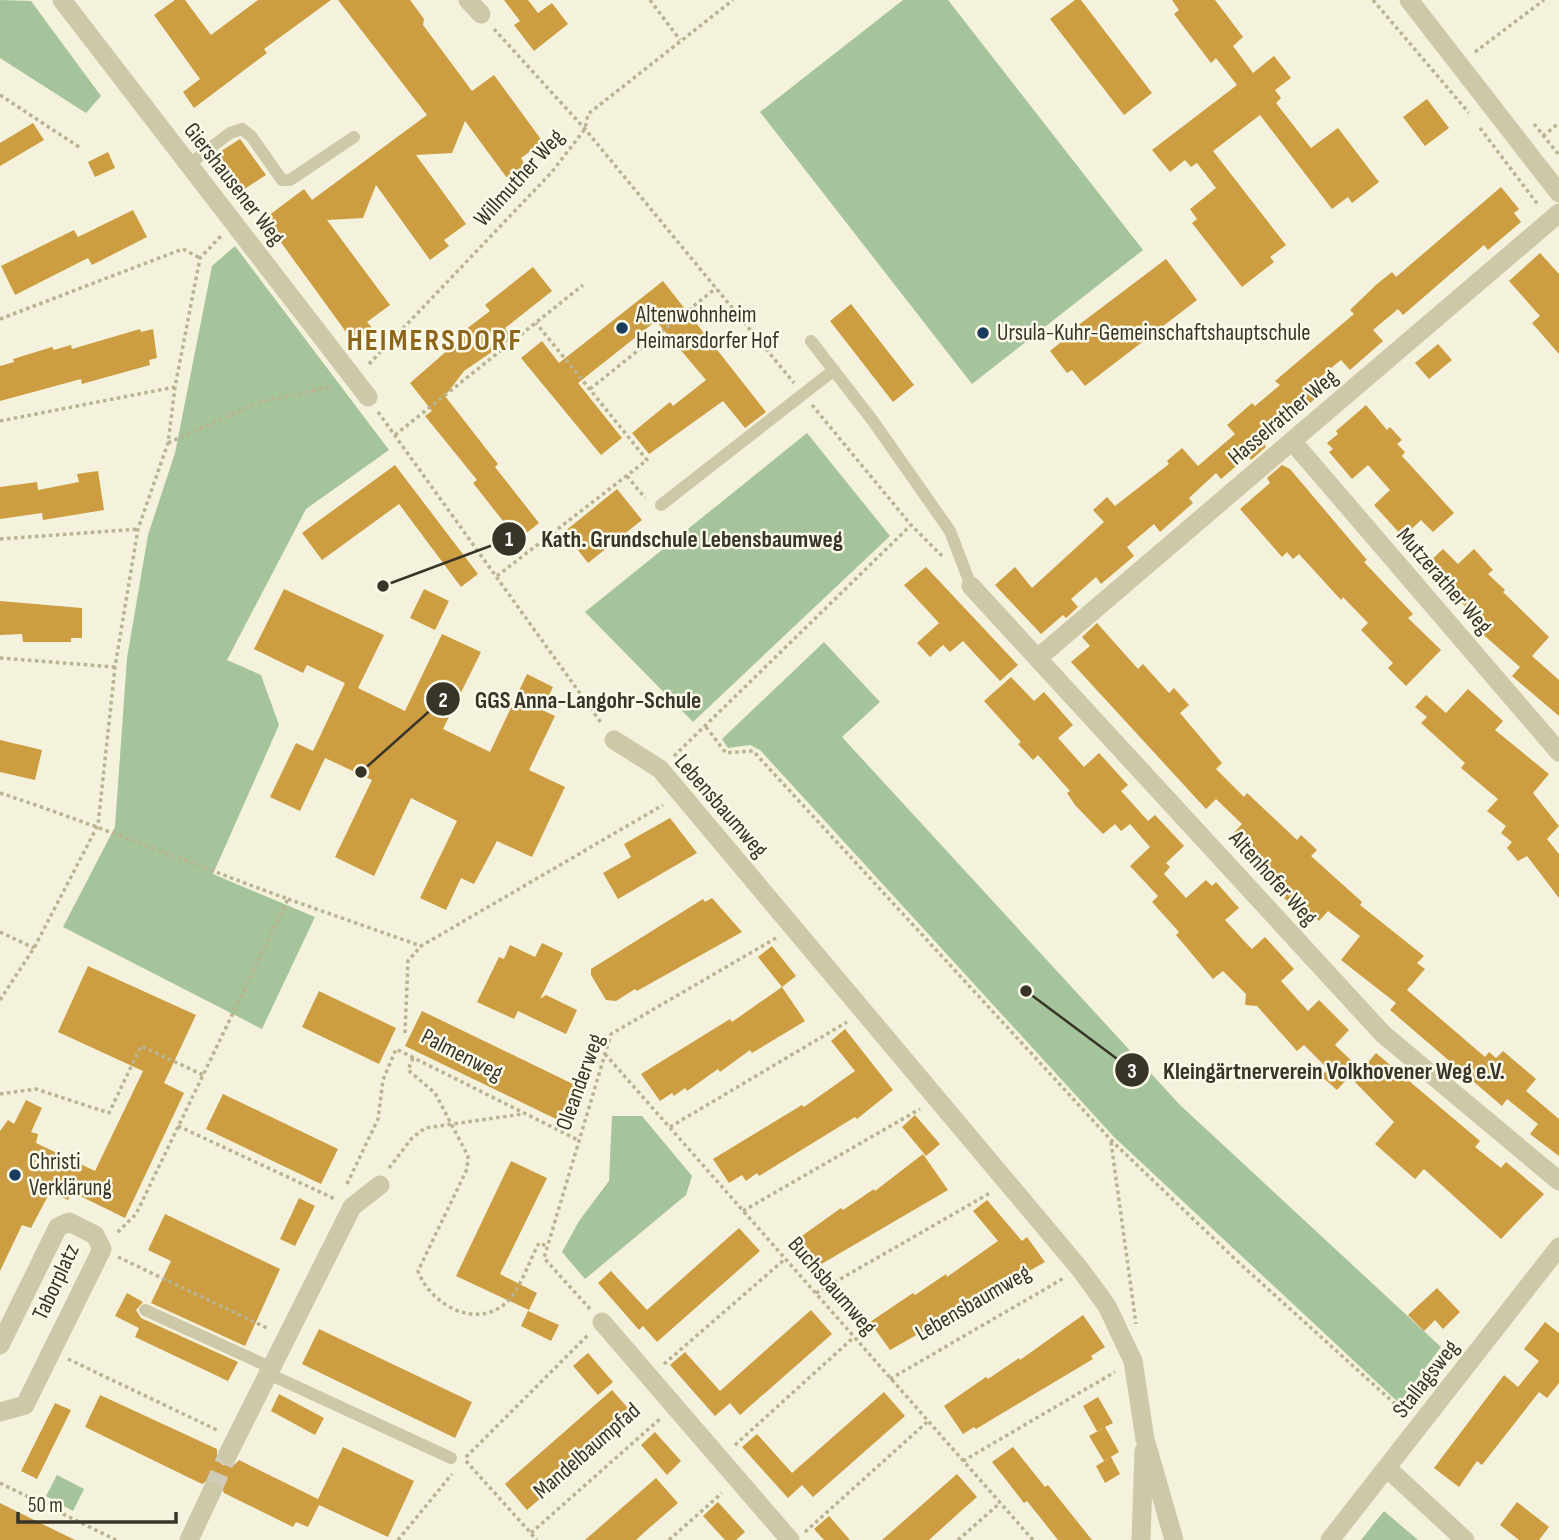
<svg xmlns="http://www.w3.org/2000/svg" width="1559" height="1540" viewBox="0 0 1559 1540" font-family="'Sofia Sans Condensed',sans-serif">
<style>
.green{fill:#a5c49b}
.building{fill:#cd9d41}
.lines{fill:none;stroke-linecap:round;stroke-linejoin:round}
.minor-tunnel{stroke:#cfccb8;stroke-width:19;stroke-dasharray:19 10;stroke-linecap:butt}
.path{stroke:#b9b391;stroke-width:3.5;stroke-dasharray:3.5 3.5;stroke-linecap:butt}
.service{stroke:#cdc8a7;stroke-width:12}
.minor{stroke:#cdc8a7;stroke-width:19}
.tertiary{stroke:#cdc8a7;stroke-width:19}
.poi-dot{fill:#1b3d5d;stroke:#fbfae9;stroke-width:2.5}
.labels{text-anchor:middle;dominant-baseline:central;stroke-width:5;stroke-linejoin:round;paint-order:stroke}
.street-label{font-size:23px;fill:#393428;stroke:#fbfae9}
.poi-label{font-size:23px;fill:#393428;stroke:#fbfae9;text-anchor:start}
.district-label{font-size:30px;font-weight:bold;letter-spacing:2px;fill:#8d661c;stroke:#fbfae9}
.leader{fill:none;stroke:#393428;stroke-width:2.5}
.callout-dot{fill:#393428;stroke:#fbfae9;stroke-width:2.5}
.mark-label{font-size:21px;text-anchor:middle;font-weight:bold;fill:#fff}
.callout-label{font-size:24px;text-anchor:middle;font-weight:bold;fill:#393428;stroke:#fbfae9;stroke-width:5;stroke-linejoin:round;paint-order:stroke}
</style>
<rect width="100%" height="100%" fill="#f4f2dc"/>
<path class="green" d="M0,0L31,1L101,96L86,113L0,58Z
M903,0H948L1143,250L972,384L760,112Z
M235,246L389,450L306,509L227,660L261,675L279,725L213,874L315,917L262,1029L63,927L115,827L127,658L148,535L175,453L212,266Z
M807,433L890,536L693,722L585,612Z
M824,642L880,702L842,737L1180,1105L1441,1347L1399,1403L1114,1137L760,750L750,745L728,748L722,739Z
M612,1116H642L692,1176L686,1195L585,1279L562,1252L579,1221L609,1181Z
M57,1475L84,1489L73,1511L46,1496Z
M1384,1511L1418,1540H1361Z"/>
<path class="building" d="M175,0H185L211,35L258,0H331L264,49L267,53L194,108L183,92L200,79L154,15Z
M338,0H410L424,19L423,25L472,91L494,75L543,142L521,158L525,165L507,178L465,121L452,153L416,155L466,224L444,240L449,246L430,260L376,185L363,218L327,220L390,305L367,322L373,329L354,343L264,219L304,189L312,200L427,115Z
M504,0H528L538,13L552,3L568,24L534,51L514,25L520,21Z
M1075,0H1081L1152,93L1124,115L1050,19Z
M1172,0H1215L1243,37L1233,46L1253,73L1274,56L1291,78L1275,90L1281,98L1276,103L1311,148L1338,128L1379,182L1352,203L1348,197L1332,209L1260,115L1213,151L1286,245L1270,257L1274,262L1242,287L1192,223L1197,219L1190,209L1216,188L1197,163L1191,167L1185,160L1170,172L1152,150L1237,85L1216,58L1211,63L1174,14L1179,10Z
M1427,99L1449,128L1425,146L1403,117Z
M33,123L44,140L0,166V143Z
M240,139L266,175L243,190L218,153Z
M108,152L115,168L95,177L88,162Z
M1501,187L1519,209L1514,213L1521,222L1488,250L1484,245L1403,315L1398,309L1373,330L1383,341L1350,370L1341,360L1325,373L1309,387L1317,397L1264,444L1266,447L1251,460L1248,456L1221,479L1216,473L1189,498L1193,503L1160,532L1154,524L1127,547L1134,556L1101,584L1096,577L1071,599L1078,607L1066,618L1063,615L1041,634L995,585L1015,567L1032,588L1104,522L1093,510L1107,497L1115,506L1169,464L1167,461L1182,448L1198,466L1235,434L1227,425L1252,403L1255,406L1280,385L1275,381L1354,314L1350,310L1377,284L1392,272L1396,277Z
M133,210L147,237L92,265L88,258L15,295L1,266L74,230L78,237Z
M1540,253L1559,274V354L1532,323L1540,316L1509,281Z
M1166,259L1197,300L1085,386L1072,370L1067,373L1050,351L1070,335L1068,333Z
M533,267L552,291L505,328L512,338L464,371L445,396L498,464L495,467L539,523L518,540L473,483L477,480L425,416L432,411L410,383L464,336L461,333L490,311L485,305Z
M663,281L766,412L745,428L723,401L649,454L632,433L670,402L673,406L706,380L656,321L578,383L622,438L601,455L521,358L542,341L559,363Z
M851,304L914,385L893,402L830,321Z
M140,329L141,332L153,329L157,358L149,360L150,365L82,384L81,379L0,401V366L14,362L13,359L52,347L54,350L71,345L72,349Z
M1438,344L1452,360L1429,379L1415,363Z
M1366,405L1387,430L1390,427L1402,440L1397,444L1405,452L1402,456L1454,513L1433,532L1421,520L1403,537L1374,505L1390,490L1368,465L1352,479L1329,452L1333,449L1327,443L1338,434L1336,431Z
M395,465L478,574L461,587L399,504L322,560L302,533Z
M1282,465L1290,469L1367,560L1364,562L1413,614L1408,618L1441,650L1406,686L1388,668L1393,663L1361,630L1368,623L1343,597L1341,600L1299,554L1293,559L1287,552L1282,557L1240,509L1270,483L1267,478Z
M98,471L104,510L43,520L42,513L0,519V487L37,482L38,490L79,482L77,474Z
M617,489L642,520L588,563L564,532Z
M1443,549L1458,564L1474,549L1493,570L1488,574L1505,590L1503,592L1549,637L1532,656L1559,680V716L1512,676L1520,667L1478,630L1483,624L1425,566Z
M926,567L1018,665L1000,681L963,641L950,652L943,645L930,657L917,643L939,623L904,585Z
M284,589L384,635L358,688L405,711L442,634L481,652L443,729L490,752L527,674L553,687L542,710L555,716L529,770L565,787L532,857L497,841L474,884L461,878L446,910L420,898L457,821L411,798L374,876L335,857L372,780L325,758L300,811L270,797L296,743L313,751L345,683L307,665L303,673L254,649Z
M424,589L449,601L435,630L410,618Z
M0,601L82,608V638H71V642H23L22,634L0,635Z
M1097,623L1138,669L1143,664L1169,693L1174,688L1189,705L1180,713L1222,763L1216,769L1244,797L1247,793L1297,840L1301,835L1317,850L1311,856L1362,902L1360,905L1424,956L1417,963L1425,969L1407,990L1485,1057L1489,1052L1496,1058L1503,1051L1536,1079L1526,1091L1559,1119V1156L1530,1134L1538,1124L1507,1099L1502,1106L1390,1010L1396,1003L1341,960L1360,936L1328,911L1319,921L1314,916L1310,921L1284,898L1286,896L1279,890L1282,887L1230,837L1242,824L1216,799L1206,809L1071,662L1090,646L1082,637Z
M1011,677L1034,701L1044,692L1073,725L1058,738L1084,767L1099,753L1128,785L1121,791L1148,821L1155,815L1184,846L1166,863L1170,867L1164,874L1186,898L1206,880L1212,886L1216,882L1239,908L1225,920L1246,943L1252,949L1265,937L1294,969L1281,981L1308,1011L1319,1000L1349,1030L1335,1045L1358,1067L1337,1090L1321,1076L1328,1069L1304,1045L1297,1051L1257,1006L1245,1005L1246,994L1223,971L1213,979L1176,935L1179,932L1152,902L1158,896L1130,866L1150,847L1130,824L1121,831L1115,824L1103,834L1075,805L1067,793L1070,791L1038,755L1033,760L1018,744L1021,742L984,701Z
M1468,689L1503,721L1495,730L1549,774L1533,793L1559,826L1547,839L1559,854V898L1527,856L1518,861L1507,848L1512,842L1501,833L1506,826L1487,811L1498,799L1461,768L1465,763L1421,723L1427,717L1415,707L1426,695L1446,713Z
M0,740L42,750L35,780L0,772Z
M670,818L697,853L618,899L603,873L631,857L624,844Z
M712,898L742,932L637,991L635,989L616,1001L606,1000L591,975V969L703,899L705,902Z
M542,943L563,953L540,999L546,995L577,1010L566,1034L518,1011L514,1019L477,1002L499,957L504,959L510,945L535,957Z
M772,946L796,976L782,987L758,957Z
M88,966L196,1015L164,1083L184,1093L125,1218L72,1192L68,1200L50,1192L31,1228L22,1225L0,1271V1131L8,1120L14,1124L26,1100L42,1108L31,1132L38,1134L36,1143L95,1171L143,1071L58,1032Z
M782,987L805,1021L752,1053L750,1050L720,1072L718,1069L687,1091L685,1088L674,1096L672,1093L660,1101L641,1074L730,1019L732,1022Z
M319,991L396,1028L379,1064L302,1027Z
M422,1011L575,1085L558,1120L405,1046Z
M845,1029L893,1090L857,1119L855,1117L759,1176L757,1173L746,1181L742,1175L729,1183L713,1159L802,1105L804,1107L855,1071L831,1041Z
M1376,1053L1480,1141L1475,1147L1501,1168L1506,1162L1544,1194L1501,1239L1424,1169L1415,1179L1375,1144L1394,1122L1353,1080Z
M223,1094L338,1149L321,1184L206,1129Z
M915,1115L940,1144L926,1156L902,1127Z
M923,1154L948,1190L818,1266L799,1238L841,1208L843,1210L874,1189L875,1191Z
M511,1161L547,1178L500,1274L537,1293L529,1310L456,1276Z
M299,1198L315,1206L295,1246L280,1239Z
M987,1200L1022,1241L1027,1237L1045,1262L890,1350L870,1322L913,1293L915,1295L946,1274L947,1277L998,1241L973,1211Z
M165,1214L280,1269L245,1346L151,1303L171,1261L148,1250Z
M739,1228L760,1251L657,1342L643,1326L639,1330L598,1283L611,1271L647,1310Z
M1437,1288L1460,1312L1443,1329L1435,1320L1424,1331L1408,1315Z
M127,1293L143,1302L136,1310L141,1318L238,1362L228,1381L135,1337L139,1328L115,1316Z
M811,1310L832,1334L740,1415L730,1403L715,1416L670,1365L685,1352L720,1391Z
M528,1311L559,1325L551,1341L521,1326Z
M1083,1315L1105,1347L1091,1356L1093,1359L976,1429L974,1427L963,1434L944,1406L986,1377L988,1379L1019,1358L1020,1360Z
M1545,1322L1559,1333V1383L1547,1398L1539,1392L1482,1465L1477,1461L1459,1487L1434,1468L1504,1375L1518,1387L1539,1361L1524,1349Z
M319,1329L472,1402L455,1438L302,1364Z
M588,1353L613,1382L598,1395L573,1366Z
M612,1390L635,1416L527,1510L505,1484Z
M884,1392L905,1416L813,1497L802,1485L788,1498L742,1447L757,1434L792,1473Z
M279,1394L324,1418L315,1435L271,1411Z
M100,1395L217,1449V1460L223,1465H234L239,1460L318,1499L343,1447L414,1481L388,1537L319,1505L308,1527L296,1522L293,1527L224,1493L218,1480L210,1479L202,1484L85,1427Z
M1098,1397L1113,1423L1097,1431L1083,1406Z
M55,1403L71,1410L37,1479L21,1471Z
M1105,1427L1119,1452L1104,1461L1089,1436Z
M655,1432L681,1461L667,1475L641,1445Z
M1013,1447L1045,1487L1048,1485L1092,1540H1058L1027,1501L1024,1503L992,1462Z
M1111,1457L1120,1474L1105,1483L1096,1466Z
M957,1474L977,1497L961,1511L929,1540H882Z
M656,1478L678,1503L648,1529L636,1540H585Z
M718,1502L745,1532L736,1540H725L703,1516Z
M1517,1502L1549,1527L1539,1540H1519L1500,1525Z
M0,1503L34,1520L75,1540H0Z
M829,1516L850,1540H824L814,1529Z"/>
<g class="lines">
<path class="minor-tunnel" d="M212,1491L228,1454"/>
<path class="path" d="M650,0L680,40
M1373,0L1469,113
M494,29L585,129L794,383
M1475,52L1544,0
M0,95L79,147
M1534,124L1559,155
M1480,128L1539,206
M1543,136L1559,123
M0,319L183,249L200,258
M369,364L551,173L585,129L588,114L733,0
M590,389L716,288
M812,405L911,525L942,556
M378,412L602,724
M0,421L175,387
M395,435L583,285
M168,443L257,403L333,386
M627,476L645,498
M0,539L138,529
M497,576L647,460L536,323
M0,658L115,667
M706,727L726,753L753,751L1111,1140L1237,1261L1404,1412
M674,756L911,525
M0,793C97,825 192,864 288,899L136,1214L116,1234
M288,899L421,946L663,805
M0,932L34,948
M0,1000L34,948L98,825L115,667L138,529L168,443L175,387L200,258L221,236
M405,1033L408,961L421,946
M605,1054L1033,1540
M413,1058L408,1070L435,1093L468,1156L467,1169L418,1271C430,1304 476,1331 507,1302C521,1288 529,1261 539,1243L547,1246
M0,1094L36,1089L109,1113L141,1046L203,1075
M178,1126L335,1199
M670,1127L847,1022
M1111,1142L1136,1324
M389,1168L412,1138L425,1128L523,1114
M347,1184L378,1119L383,1080L396,1049L578,1140
M743,1211L920,1109
M118,1257L269,1329
M816,1293L990,1193
M590,1309L544,1258L611,1034L776,938
M68,1359L219,1431
M664,1364L785,1259
M890,1379L1064,1278
M735,1445L853,1338
M466,1457L589,1334
M466,1461L537,1540
M963,1461L1115,1372
M0,1483L116,1540
M805,1532L927,1422
M531,1533L661,1418
M398,1540L452,1474
M669,1540L722,1493
M958,1540L1000,1503"/>
<path class="service" d="M188,165L230,133L242,129L251,136L282,180H290L354,137
M811,341L873,421L950,531L971,586
M661,505L834,370
M145,1310L272,1368
M269,1374L451,1458"/>
<path class="minor" d="M62,0L368,397
M468,0L481,14
M1292,441L1559,752
M971,586L1383,1034L1559,1181
M1039,657L1559,213
M614,740L660,769L1080,1269L1107,1306L1133,1361L1145,1439L1174,1540
M602,1322L790,1540
M0,1345L58,1227L69,1222L95,1235L102,1249L25,1405L0,1412
M228,1454L352,1207L380,1185
M1387,1468L1465,1540
M189,1540L212,1491
M1141,1540L1144,1451
M1330,1540L1559,1247"/>
<path class="tertiary" d="M1409,0L1559,193"/>
</g>
<g class="poi-dot">
<circle cx="622" cy="328" r="7"/>
<circle cx="983" cy="333" r="7"/>
<circle cx="15" cy="1175" r="7"/>
</g>
<g class="labels">
<g class="street-label">
<text transform="translate(519 178) rotate(-48)">Willmuther Weg</text>
<text transform="translate(234 184) rotate(52)">Giershausener Weg</text>
<text transform="translate(1283 417) rotate(-40)">Hasselrather Weg</text>
<text transform="translate(1444 581) rotate(49)">Mutzerather Weg</text>
<text transform="translate(721 806) rotate(49)">Lebensbaumweg</text>
<text transform="translate(1273 878) rotate(48)">Altenhofer Weg</text>
<text transform="translate(462 1055) rotate(27)">Palmenweg</text>
<text transform="translate(580 1082) rotate(-70)">Oleanderweg</text>
<text transform="translate(56 1282) rotate(-65)">Taborplatz</text>
<text transform="translate(832 1286) rotate(49)">Buchsbaumweg</text>
<text transform="translate(973 1303) rotate(-30)">Lebensbaumweg</text>
<text transform="translate(1426 1379) rotate(-52)">Stallagsweg</text>
<text transform="translate(587 1451) rotate(-41)">Mandelbaumpfad</text>
</g>
<g class="poi-label">
<text x="636" y="315">Altenwohnheim<tspan x="636" dy="26">Heimarsdorfer Hof</tspan></text>
<text x="997" y="333">Ursula-Kuhr-Gemeinschaftshauptschule</text>
<text x="29" y="1162">Christi<tspan x="29" dy="26">Verklärung</tspan></text>
</g>
<g class="district-label">
<text x="435" y="341">HEIMERSDORF</text>
</g>
</g>
<path class="leader" d="M383 586L509 539M361 772L443 699M1026 991L1132 1070"/>
<g class="callout-dot">
<circle cx="383" cy="586" r="7"/>
<circle cx="361" cy="772" r="7"/>
<circle cx="1026" cy="991" r="7"/>
<circle cx="509" cy="539" r="18"/>
<circle cx="443" cy="699" r="18"/>
<circle cx="1132" cy="1070" r="18"/>
</g>
<g class="mark-label">
<text x="509" y="546">1</text>
<text x="443" y="707">2</text>
<text x="1132" y="1078">3</text>
</g>
<g class="callout-label">
<text x="692" y="547">Kath. Grundschule Lebensbaumweg</text>
<text x="588" y="708">GGS Anna-Langohr-Schule</text>
<text x="1334" y="1079">Kleingärtnerverein Volkhovener Weg e.V.</text>
</g>
<path d="M18 1512v10h158v-10" fill="none" stroke="#393428" stroke-width="3.5"/>
<text x="28" y="1512" font-size="21" fill="#393428" stroke="#fbfae9" stroke-width="5" paint-order="stroke">50 m</text>
</svg>
